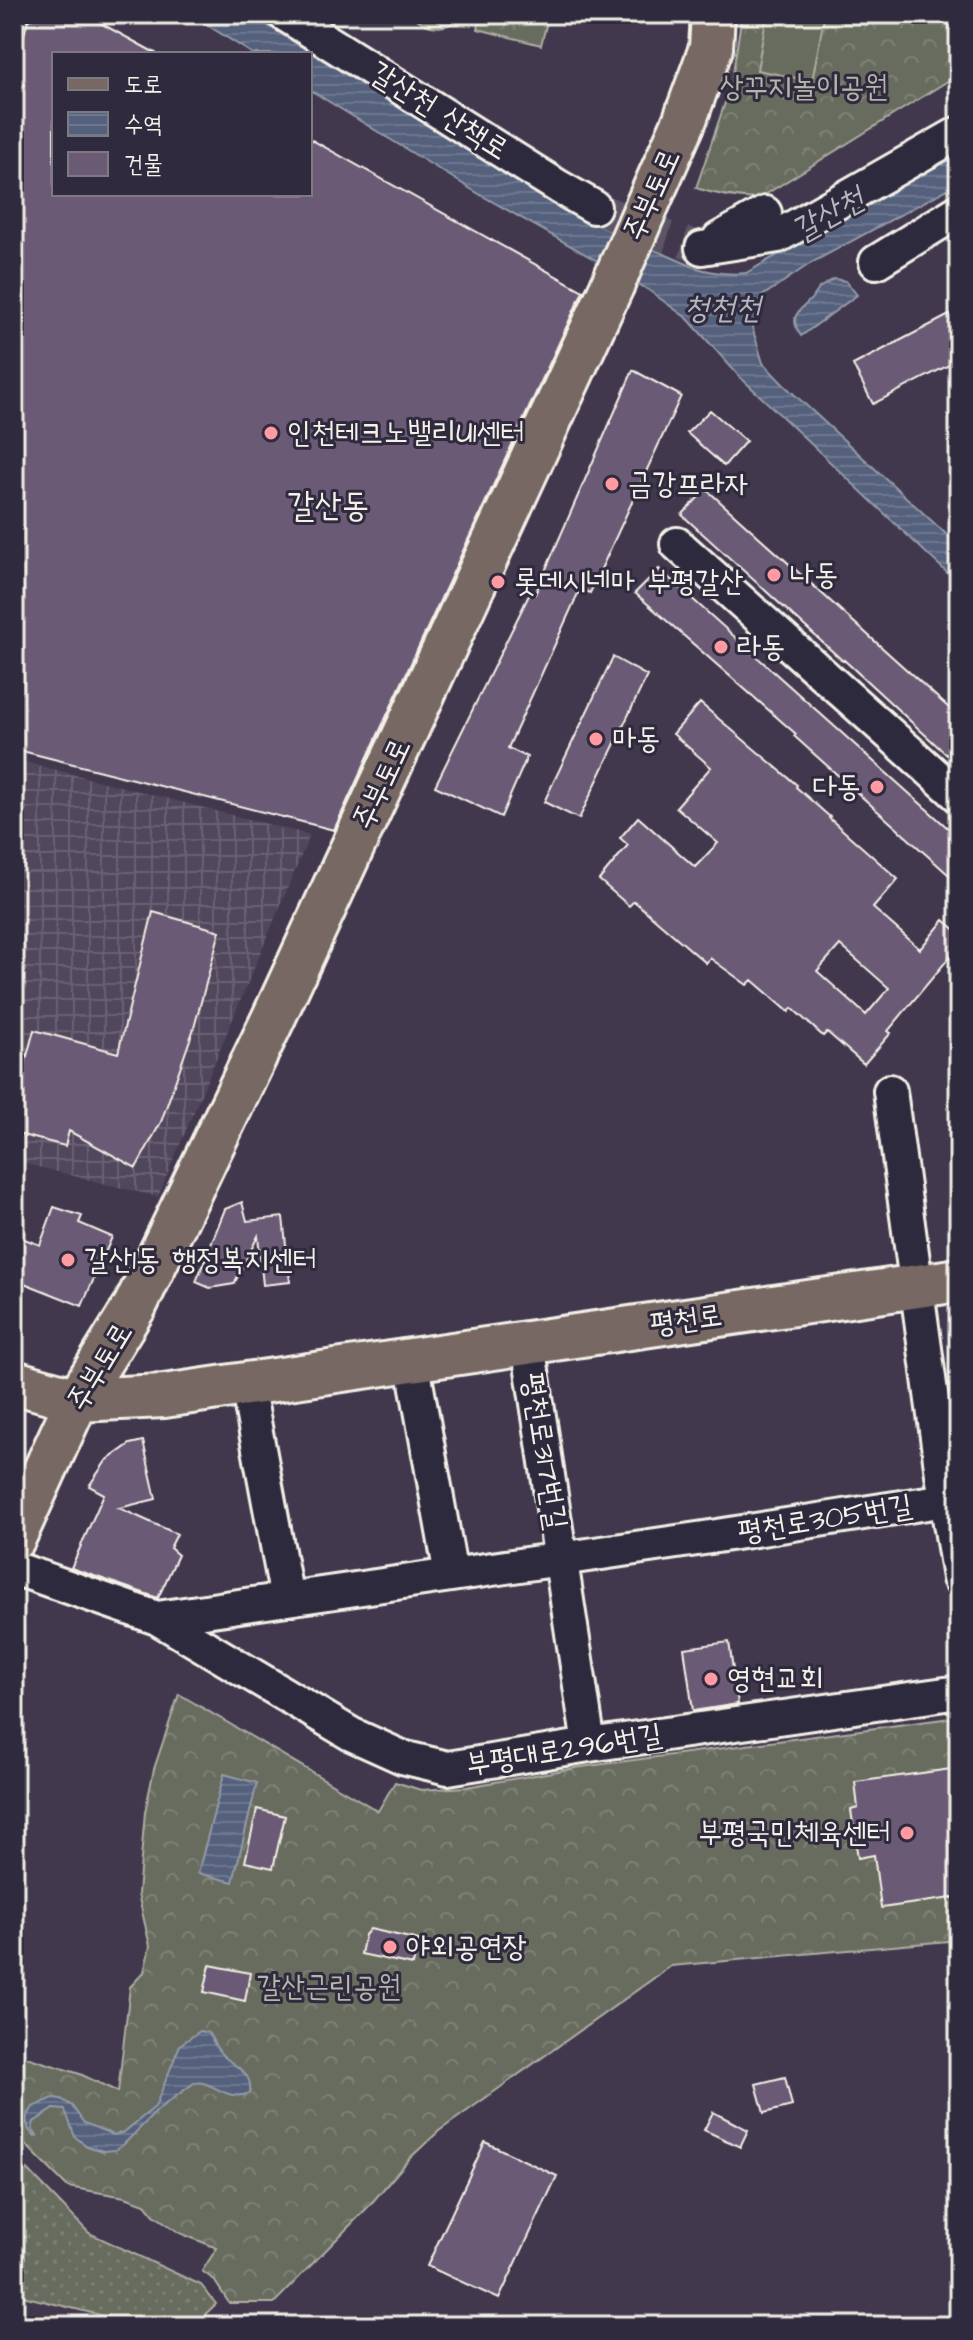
<svg xmlns="http://www.w3.org/2000/svg" width="973" height="2340" viewBox="0 0 973 2340" font-family="'Architects Daughter','Poor Story',sans-serif">
<style>
.industrial{fill:url(#industrial-grid)}
.grass{fill:url(#grass-dots);stroke:#aeaea3;stroke-width:2}
.forest{fill:url(#forest-crowns);stroke:#aeaea3;stroke-width:2}
.garden{fill:#686c5e;stroke:#aeaea3;stroke-width:2}
.water{fill:url(#water-rules);stroke:#949ba8;stroke-width:2}
.building{fill:#6b5a74;stroke:#f4f1e8;stroke-width:2;fill-rule:evenodd}
.lines{fill:none;stroke-linecap:round;stroke-linejoin:round}
.minor-tunnel{stroke:#5c5465;stroke-width:32;stroke-dasharray:32 16;stroke-linecap:butt}
.minor-casing{stroke:#f4f1e8;stroke-width:38}
.major-casing{stroke:#f4f1e8;stroke-width:48}
.minor{stroke:#2f2a3d;stroke-width:32}
.major{stroke:#776864;stroke-width:42}
.major-bridge-casing{stroke:#f4f1e8;stroke-width:48;stroke-linecap:butt}
.major-bridge{stroke:#776864;stroke-width:42}
.poi-dot{fill:#ff9aa2;stroke:#2f2a3d;stroke-width:3}
.labels{text-anchor:middle;dominant-baseline:central;stroke-width:6;stroke-linejoin:round;paint-order:stroke}
.park-label{font-size:30px;fill:#b5b5aa;stroke:#2f2a3d}
.street-label{font-size:30px;fill:#f4f1e8;stroke:#2f2a3d}
.poi-label{font-size:30px;fill:#f4f1e8;stroke:#2f2a3d;text-anchor:start}
.water-label{font-size:32px;font-style:italic;fill:#b4b7bd;stroke:#2f2a3d}
.quarter-label{font-size:34px;fill:#f4f1e8;stroke:#2f2a3d}
</style>
<defs>
<pattern id="industrial-grid" width="8" height="8" patternUnits="userSpaceOnUse" patternTransform="scale(2)"><rect width="8" height="8" fill="#51465c"/><path d="M0 4h8M4 0v8" fill="none" stroke="#6b6173"/></pattern>
<pattern id="grass-dots" width="8" height="8" patternUnits="userSpaceOnUse" patternTransform="scale(2)"><rect width="8" height="8" fill="#686c5e"/><path d="M2 2h.1M6 6h.1" fill="none" stroke="#7e8175" stroke-width="1.8" stroke-linecap="round"/></pattern>
<pattern id="forest-crowns" width="20" height="18" patternUnits="userSpaceOnUse" patternTransform="scale(2)"><rect width="20" height="18" fill="#686c5e"/><path d="M2 6a3 3 0 1 1 6 0M12 15a3 3 0 1 1 6 0" fill="none" stroke="#7e8175"/></pattern>
<pattern id="water-rules" width="6" height="5" patternUnits="userSpaceOnUse" patternTransform="scale(2)"><rect width="6" height="5" fill="#54617d"/><path d="M0 2.5h6" fill="none" stroke="#6d788f"/></pattern>
</defs>
<rect width="100%" height="100%" fill="#41384e"/>
<filter id="ink" filterUnits="userSpaceOnUse"><feTurbulence type="fractalNoise" baseFrequency=".0125" numOctaves="2"/><feDisplacementMap in="SourceGraphic" scale="16" xChannelSelector="R" yChannelSelector="G"/><feConvolveMatrix kernelMatrix="1 2 1 2 8 2 1 2 1" color-interpolation-filters="sRGB"/></filter>
<g filter="url(#ink)">
<path class="industrial" d="M14,759L310,835L158,1197L14,1161Z"/>
<path class="grass" d="M14,2156L89,2233L201,2285L216,2304L193,2326H145L14,2294Z"/>
<path class="forest" d="M481,14H549L541,45L478,29Z
M742,14H930L959,20V74L758,199C736,198 717,195 696,188L731,85Z
M179,1694L378,1811L395,1782L421,1790L466,1787L581,1767L959,1717V1940L671,1966L439,2131L410,2158L369,2206L274,2303H229L214,2280L202,2271L217,2248L180,2233L154,2215L145,2204L125,2197L68,2187L14,2133V2053L80,2074L118,2092L130,1987L144,1972L150,1946L138,1894L145,1812L154,1769Z"/>
<path class="garden" d="M412,14H466C449,30 428,32 412,14Z
M767,14H805L824,18L812,81L757,70Z"/>
<path class="water" d="M190,14H249L391,102L600,226L694,267C712,273 727,275 746,273L959,151V183L811,263L761,297L752,327L763,363L783,384L959,546V584L739,376L688,319L647,289L479,194L310,90V54H253Z
M834,279L846,281L857,295L801,336C783,309 811,308 819,288Z
M224,1774L257,1783L233,1882L198,1873Z
M200,2031L208,2033C213,2039 214,2045 219,2051C231,2067 253,2069 250,2093C226,2103 212,2079 194,2083L160,2108L123,2145L115,2150L103,2151L87,2146L75,2137L65,2110L54,2109L34,2122L32,2129L37,2136L35,2137L29,2130L26,2119L33,2107L53,2098L61,2099L72,2106L84,2123L114,2135L124,2132L155,2107L180,2045Z"/>
<path class="building" d="M52,14H84L157,54H54V194H310V139L583,291L334,830L14,749V71L28,20Z
M959,310V360L873,404L853,365Z
M633,370L681,396L590,593L580,589L508,748L527,757L501,817L435,786L530,593L535,594Z
M710,410L746,441L724,466L687,433Z
M706,489L959,717V766L844,660L843,661L682,515Z
M659,569L959,838V884L794,736L796,734L635,593Z
M613,657L647,676L579,819L544,802Z
M700,703L797,785L796,787L830,817L829,818L898,879L873,908L920,949L944,920L959,933V946L888,1031L891,1033L864,1064L827,1032L823,1036L792,1008L789,1012L752,980L747,985L710,958L706,963L634,901L629,906L599,880L628,845L620,838L638,817L695,867L718,843L676,807L711,767L673,734ZM840,945L889,988L866,1015L817,971Z
M153,912L220,931L194,1028L161,1122L136,1168L69,1131L65,1146L14,1133V1104L34,1030L118,1053Z
M242,1202L247,1221L283,1217L290,1282L263,1285L258,1236L234,1284L210,1288L196,1282L225,1209Z
M54,1207L82,1216L79,1223L112,1237L82,1306L14,1279V1235L40,1245Z
M143,1441L156,1499L119,1508L177,1534L170,1548L178,1555L158,1598L71,1568L104,1494L89,1486L106,1461L130,1444Z
M729,1642L738,1704L693,1711L684,1648Z
M959,1768V1897L881,1908L874,1855L858,1858L851,1810L858,1808L855,1782Z
M257,1809L285,1816L273,1868L245,1862Z
M370,1929L419,1940L413,1965L361,1954L365,1935Z
M210,1965L250,1973L245,2001L204,1992Z
M785,2077L792,2106L764,2113L756,2084Z
M713,2112L748,2130L740,2147L704,2130Z
M485,2142L557,2176L499,2299L427,2266Z"/>
<g class="lines">
<path class="minor-tunnel" d="M594,207L667,237L702,248"/>
<g class="minor-casing">
<path id="minor" d="M284,14L559,187L594,207
M719,239L765,213
M702,248L778,236L959,133
M876,262L959,211
M677,544L959,796
M890,1091L942,1474L959,1578
M528,1344L589,1745
M412,1360L451,1575
M247,1384L287,1599
M14,1568L157,1618L351,1734L402,1757L448,1768L589,1745L959,1692
M157,1618L704,1538L959,1498"/>
</g>
<g class="major-casing">
<path id="major" d="M645,210L684,122L711,48L713,14
M14,1382L77,1400L164,1396L959,1280
M14,1538L77,1400L135,1306L274,1017L612,286"/>
</g>
<use href="#minor" class="minor"/>
<use href="#major" class="major"/>
<g class="major-bridge-casing">
<path id="major-bridge" d="M612,286L645,210"/>
</g>
<use href="#major-bridge" class="major-bridge"/>
</g>
</g>
<g class="poi-dot">
<circle cx="271" cy="433" r="8"/>
<circle cx="612" cy="484" r="8"/>
<circle cx="774" cy="575" r="8"/>
<circle cx="498" cy="582" r="8"/>
<circle cx="721" cy="647" r="8"/>
<circle cx="596" cy="739" r="8"/>
<circle cx="877" cy="787" r="8"/>
<circle cx="68" cy="1260" r="8"/>
<circle cx="711" cy="1679" r="8"/>
<circle cx="907" cy="1833" r="8"/>
<circle cx="390" cy="1947" r="8"/>
</g>
<g class="labels">
<g class="park-label">
<text x="804" y="87">상꾸지놀이공원</text>
<text x="329" y="1987">갈산근린공원</text>
</g>
<g class="street-label">
<text transform="translate(439 111) rotate(32)">갈산천 산책로</text>
<text transform="translate(652 195) rotate(-66)">주부토로</text>
<text transform="translate(382 784) rotate(-65)">주부토로</text>
<text transform="translate(686 1320) rotate(-8)">평천로</text>
<text transform="translate(100 1367) rotate(-59)">주부토로</text>
<text transform="translate(544 1451) rotate(81)">평천로317번길</text>
<text transform="translate(825 1519) rotate(-9)">평천로305번길</text>
<text transform="translate(564 1750) rotate(-9)">부평대로296번길</text>
</g>
<g class="poi-label">
<text x="287" y="433">인천테크노밸리U1센터</text>
<text x="628" y="484">금강프라자</text>
<text x="790" y="575">나동</text>
<text x="514" y="582">롯데시네마 부평갈산</text>
<text x="737" y="647">라동</text>
<text x="612" y="739">마동</text>
<text x="861" y="787" text-anchor="end">다동</text>
<text x="84" y="1260">갈산1동 행정복지센터</text>
<text x="727" y="1679">영현교회</text>
<text x="891" y="1833" text-anchor="end">부평국민체육센터</text>
<text x="406" y="1947">야외공연장</text>
</g>
<g class="water-label">
<text transform="translate(828 215) rotate(-29)">갈산천</text>
<text x="722" y="308">청천천</text>
</g>
<g class="quarter-label">
<text x="328" y="506">갈산동</text>
</g>
</g>
<rect width="973" height="2340" fill="none" stroke="#2f2a3d" stroke-width="48"/>
<rect x="24" y="24" width="925" height="2292" fill="none" stroke="#f4f1e8" stroke-width="3" filter="url(#ink)"/>
<rect x="52" y="52" width="260" height="144" fill="#2f2a3d" stroke="#7e7a81" stroke-width="2"/>
<rect x="68" y="78" width="40" height="12" fill="#776864" stroke="#7e7a81" stroke-width="2"/>
<text x="124" y="92" font-size="24" fill="#f4f1e8">도로</text>
<rect x="68" y="112" width="40" height="24" fill="url(#water-rules)" stroke="#7e7a81" stroke-width="2"/>
<text x="124" y="132" font-size="24" fill="#f4f1e8">수역</text>
<rect x="68" y="152" width="40" height="24" fill="#6b5a74" stroke="#7e7a81" stroke-width="2"/>
<text x="124" y="172" font-size="24" fill="#f4f1e8">건물</text>
</svg>
